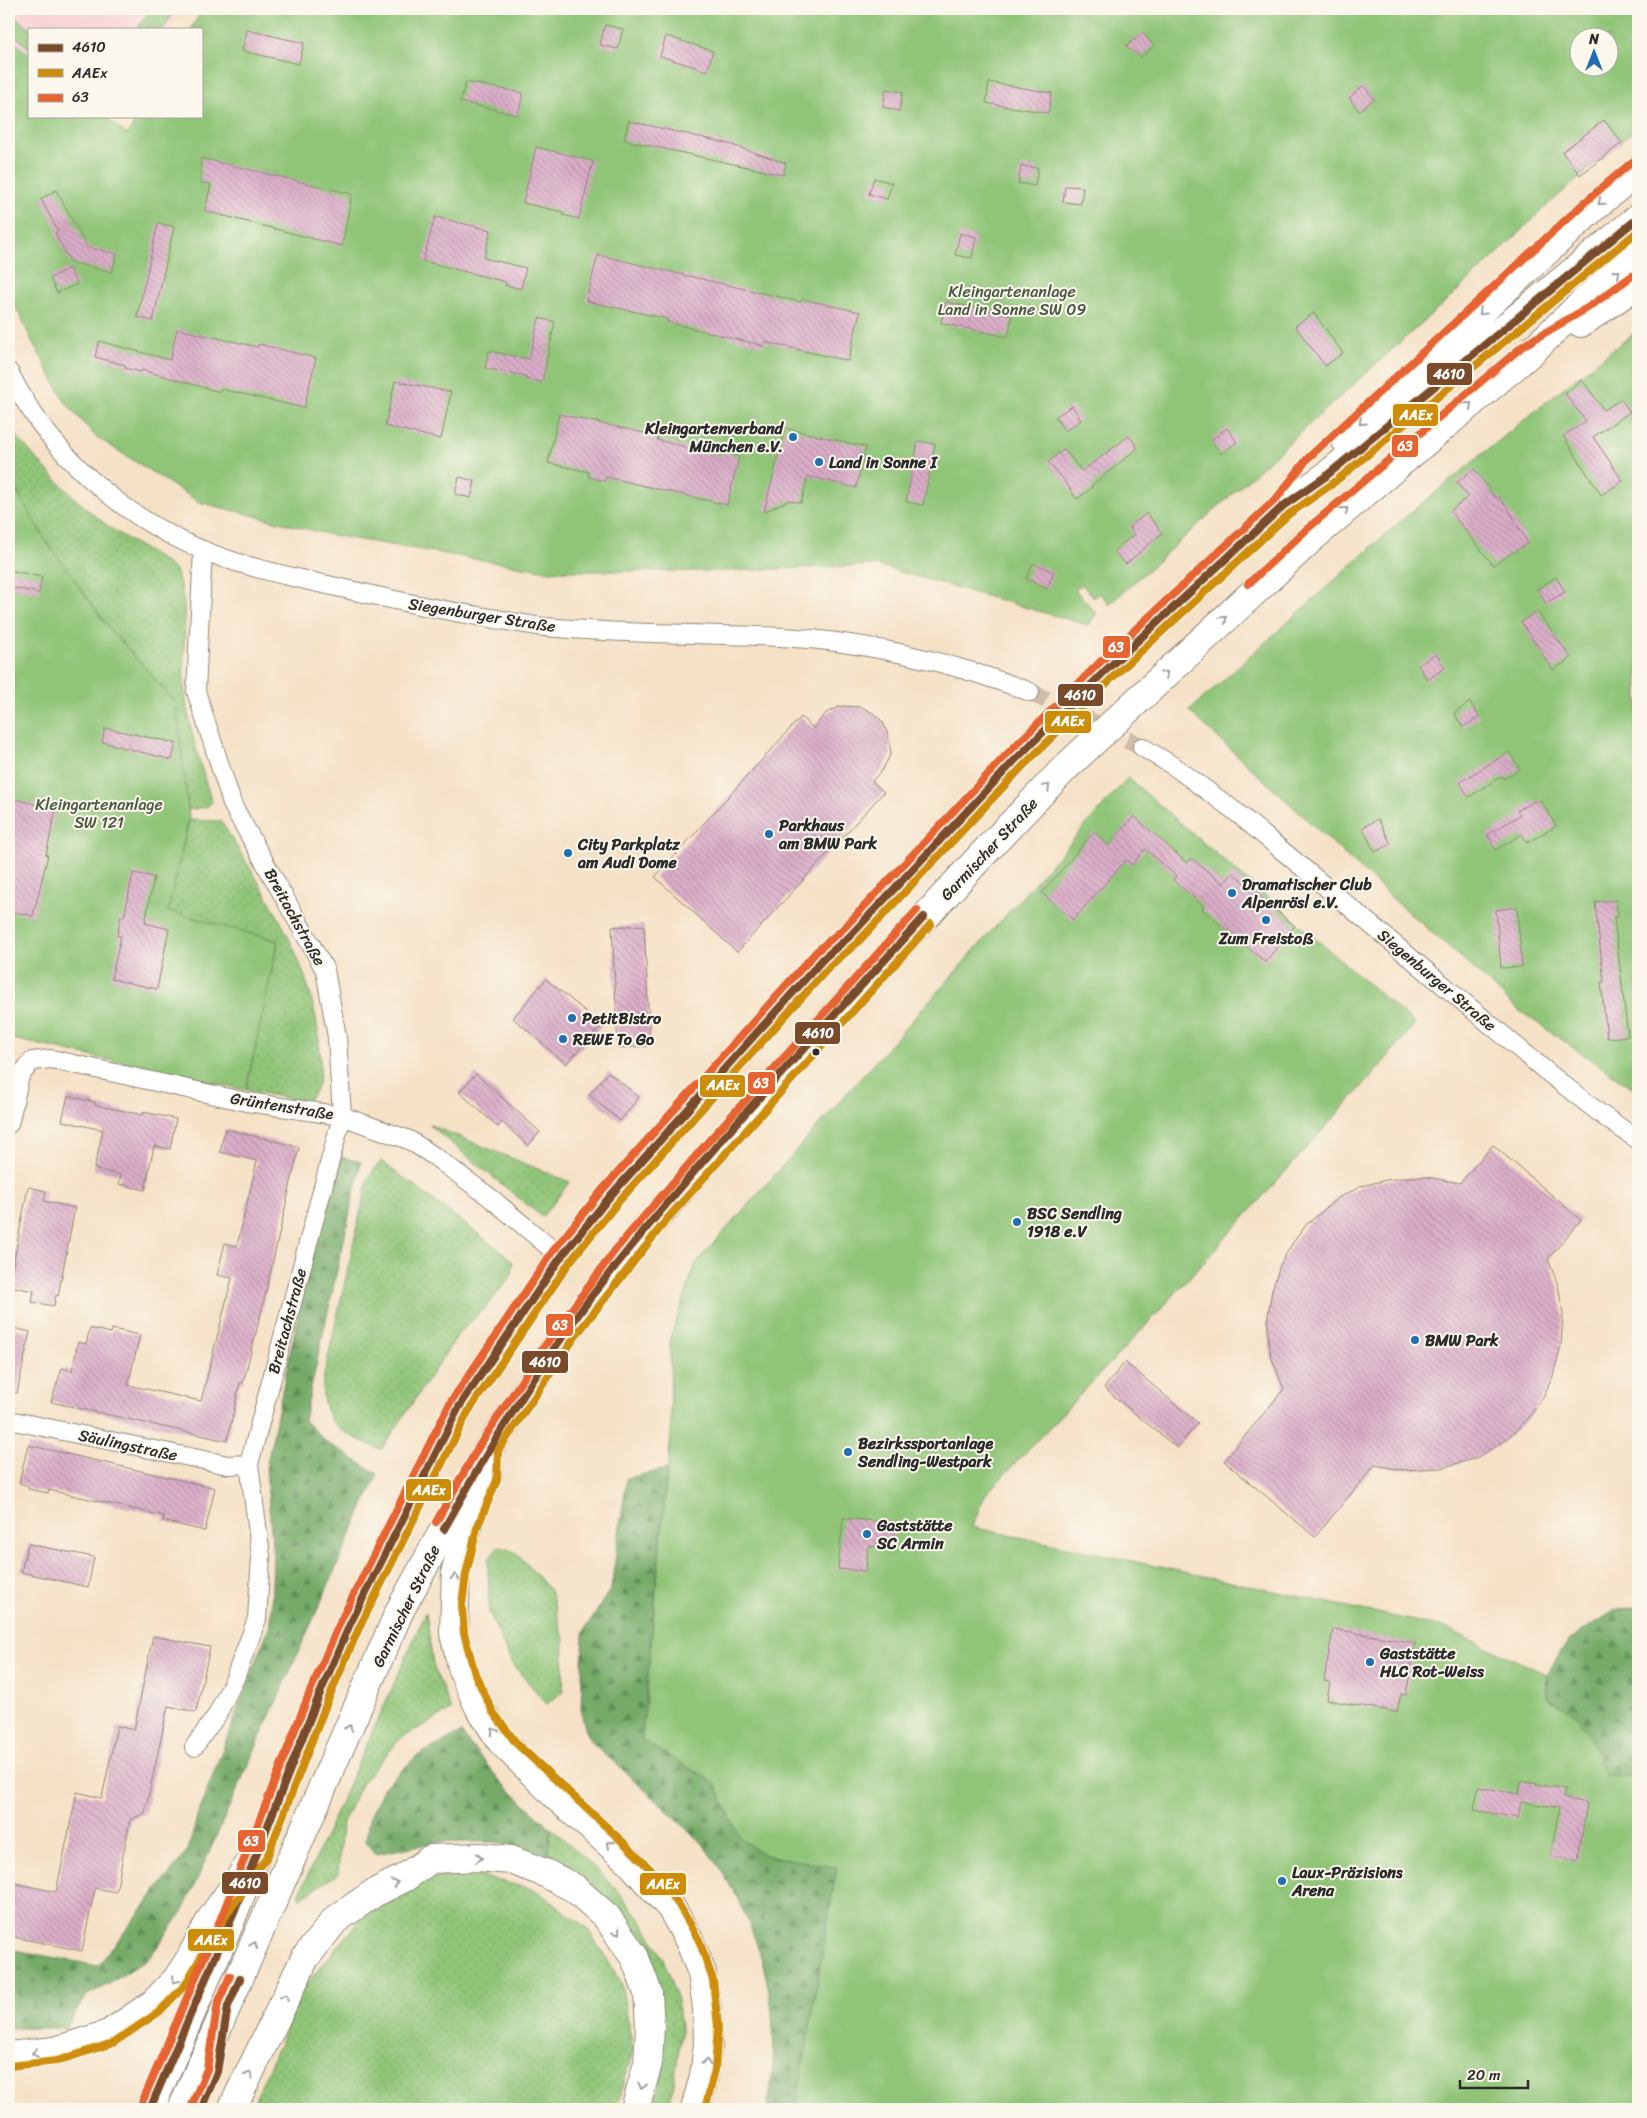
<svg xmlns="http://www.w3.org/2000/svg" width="1647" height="2118" viewBox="0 0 1647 2118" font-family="Sriracha,sans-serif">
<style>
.built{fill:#f7cfd2}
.grass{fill:url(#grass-dots);stroke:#5e7852}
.forest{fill:url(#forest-firs);stroke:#506a4a}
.green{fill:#90c578;stroke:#5e7852;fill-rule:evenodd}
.building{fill:url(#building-back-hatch)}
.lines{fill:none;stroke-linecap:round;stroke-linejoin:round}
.minor-tunnel{stroke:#cdbda7;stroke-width:18;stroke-dasharray:18 9;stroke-linecap:butt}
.minor-casing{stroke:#908678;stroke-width:20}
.trunk-casing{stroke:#908678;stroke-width:30}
.motorway-casing{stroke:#908678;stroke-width:30}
.minor{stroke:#fff;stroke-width:18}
.trunk{stroke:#fff;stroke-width:28}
.motorway{stroke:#fff;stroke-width:28}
.bus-1-casing{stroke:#fbf7ec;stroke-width:11}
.bus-2-casing{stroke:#fbf7ec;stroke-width:11}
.bus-3-casing{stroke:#fbf7ec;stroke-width:11}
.bus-1{stroke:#7a4b2a;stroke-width:8}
.bus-2{stroke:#ce8d09;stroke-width:8}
.bus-3{stroke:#e66432;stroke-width:8}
.oneway{stroke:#a0a0a0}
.poi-dot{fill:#1f6fb2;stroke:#fbf7ec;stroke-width:2}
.bus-dot{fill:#2b2b2b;stroke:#fbf7ec;stroke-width:2}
.labels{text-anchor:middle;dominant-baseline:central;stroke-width:4;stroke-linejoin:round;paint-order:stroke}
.park-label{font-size:16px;fill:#495942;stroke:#fbf7ec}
.poi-label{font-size:16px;font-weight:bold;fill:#2b2b2b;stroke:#fbf7ec;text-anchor:start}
.street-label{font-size:16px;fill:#2b2b2b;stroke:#fbf7ec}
.line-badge{stroke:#fbf7ec;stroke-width:2}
.badge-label{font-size:14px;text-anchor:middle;font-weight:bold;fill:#fff}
</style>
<defs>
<pattern id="grass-dots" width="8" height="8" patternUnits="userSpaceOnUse" patternTransform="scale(1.25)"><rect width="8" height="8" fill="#90c578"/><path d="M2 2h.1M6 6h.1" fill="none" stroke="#7ca968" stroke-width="1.8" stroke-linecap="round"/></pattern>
<pattern id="forest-firs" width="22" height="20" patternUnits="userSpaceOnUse" patternTransform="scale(1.25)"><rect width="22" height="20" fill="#74aa68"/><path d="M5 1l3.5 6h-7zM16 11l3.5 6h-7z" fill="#5f8b56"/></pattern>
<pattern id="building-back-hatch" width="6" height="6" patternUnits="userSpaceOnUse" patternTransform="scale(1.25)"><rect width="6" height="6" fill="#dbaec9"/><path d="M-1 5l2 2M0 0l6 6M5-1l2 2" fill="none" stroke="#b28ea3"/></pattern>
</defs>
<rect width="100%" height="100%" fill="#fbf7ec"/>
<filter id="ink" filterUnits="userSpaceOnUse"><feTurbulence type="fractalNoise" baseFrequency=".02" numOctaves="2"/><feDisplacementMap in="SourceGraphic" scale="10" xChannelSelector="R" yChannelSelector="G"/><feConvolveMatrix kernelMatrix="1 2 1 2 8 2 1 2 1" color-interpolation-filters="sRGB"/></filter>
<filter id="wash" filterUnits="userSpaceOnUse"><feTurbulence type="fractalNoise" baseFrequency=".0096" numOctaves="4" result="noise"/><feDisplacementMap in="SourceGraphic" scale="20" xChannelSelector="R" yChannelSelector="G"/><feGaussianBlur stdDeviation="1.12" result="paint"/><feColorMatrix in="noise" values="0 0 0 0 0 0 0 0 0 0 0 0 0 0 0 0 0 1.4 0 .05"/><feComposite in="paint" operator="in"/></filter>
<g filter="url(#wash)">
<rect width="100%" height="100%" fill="#f5e1c6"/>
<path class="built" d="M9,9H183L171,29H29V54L9,38Z"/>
<path class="grass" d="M150,9H175L164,29H137Z
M9,13L31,29H29V48L9,31Z
M9,427C39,463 71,498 108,526C130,542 155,554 175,570C191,604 182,648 184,683C187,723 200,764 212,802L207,807L188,810L176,703L109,628L43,537L9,477Z
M189,820L221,821C265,893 317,967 320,1054C321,1073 321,1089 306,1102L246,1090L278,941L168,911Z
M428,1124L570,1182L542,1217Z
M381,1161L505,1254L513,1262L512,1274L488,1305L459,1333L381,1450C344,1432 320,1428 323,1380L368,1178Z
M499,1546L517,1553L550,1590L564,1639L563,1691L547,1704L512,1664L489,1612L488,1560Z
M426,1612L433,1665L451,1710L401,1738L361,1784L342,1825L338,1874L299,1899L300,1893Z
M551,1828C615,1884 672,1936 681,2027C682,2036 679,2048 678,2057C675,2076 674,2092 667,2109H653L663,2069L662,2014L651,1971L629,1925L593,1886L547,1859Z
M476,1875L536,1890L588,1929L621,1982L633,2050L617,2109H251L304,1987L368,1911L415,1879Z"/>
<path class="forest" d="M337,1156L361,1162L304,1420L326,1442L378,1474L182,1913L149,1958L109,1984L87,1995L66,2028H9V1949L98,1966L188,1850L198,1814L271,1622L273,1555L266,1468L301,1301Z
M667,1469L642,1740L715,1783L740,1838L765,1855L837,1867L796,2109H767C786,2014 762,1921 703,1845C695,1835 684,1827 675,1818C649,1793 621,1769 594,1744L587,1735L581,1712L583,1633L611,1588L627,1478Z
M1638,1606V2085L1572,1712L1548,1698L1546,1674L1570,1639L1614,1611Z
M461,1733L501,1782L551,1828L547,1859L496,1842H438L376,1854L366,1841L369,1819L384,1787L417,1756Z"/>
<path class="green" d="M203,9H1638V127L1544,208L1487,264L1109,605L1100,593L1094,598L1082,584L1075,590L1097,614L1088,625L876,565L724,571H548L331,535L199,502L95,436L66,403L33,343L9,293V38L29,54V116H105L127,135L139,116H201V29H191ZM1580,38H1610V68H1580Z
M1638,330V1092L1517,1009L1461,957L1402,907L1189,711L1397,524L1562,389Z
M9,477L43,537L109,628L176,703L189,817L168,911L278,941L246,1090L13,1039L11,1050L9,1049Z
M1128,778L1415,1024L1377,1070L1152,1319L985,1495L972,1527L1443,1627L1546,1674L1548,1698L1572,1712L1588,1732L1605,1776L1638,1778V2109H796L837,1867L765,1855L740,1838L715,1783L642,1740L671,1435L670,1339L696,1263Z"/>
<g id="blocks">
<path class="building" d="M605,25L623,29L618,49L600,45Z
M247,30L304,43L299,64L242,51Z
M1143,33L1154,46L1141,57L1126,46Z
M666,36L713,51L707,71L660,56Z
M466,82L523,93L518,115L460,102Z
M989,82L1052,93L1048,113L986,103Z
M1363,86L1374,99L1359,111L1349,98Z
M886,89L903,92L899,111L883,107Z
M1604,120L1622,143L1580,175L1562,152Z
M629,121L726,143L786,163L783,175L624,140Z
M536,147L593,161L579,219L563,215V212L523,203Z
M201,158L352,194L342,246L205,211L211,184L201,183Z
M1021,166L1038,168L1035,186L1018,183Z
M874,178L892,183L887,199L869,194Z
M1065,186L1083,187L1081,204L1063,202Z
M56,190L87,247L117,254L112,272L70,262L55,233L58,231L41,199Z
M435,217L491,230L484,258L526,268L521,289L505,285L506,282L423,261Z
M158,223L174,227L153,321L137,317Z
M960,233L976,237L972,258L955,255Z
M598,255L801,302L802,299L860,312L848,361L765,342L764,346L667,322L668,319L586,301Z
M69,268L77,284L57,293L50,278Z
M946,302L1012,315L1008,337L941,323Z
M1314,313L1343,353L1325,366L1295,326Z
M539,318L555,322L542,382L525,379L526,376L485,368L489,351L529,359Z
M177,329L258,347V344L316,358L304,408L221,389L220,392L142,370L141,372L125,368V365L95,357L99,341L170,360Z
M1582,380L1604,410L1621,399L1630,412L1593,437L1623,481L1601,495L1563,436L1586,421L1565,394Z
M395,381L451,392L441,439L385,426Z
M1072,406L1081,420L1065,431L1055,417Z
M559,414L658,436L657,440L722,456L723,452L739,457L727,505L606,477L605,481L588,477L589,472L548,463Z
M785,428L866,447L856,488L808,476L801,503L789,500L764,512Z
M1227,428L1237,442L1221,454L1211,440Z
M1129,436L1138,448L1091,486L1092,488L1077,499L1060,475L1059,476L1048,462L1064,449L1082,471Z
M918,441L935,444L923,505L906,502Z
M1474,469L1496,498L1498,496L1509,510L1528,543L1493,565L1450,511L1468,497L1457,482Z
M459,477L475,481L471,498L455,494Z
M1147,513L1162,533L1126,564L1114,551L1134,534L1129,527Z
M1033,563L1054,572L1047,589L1026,579Z
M9,570L42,577L39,593L9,587Z
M1556,577L1565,592L1546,603L1537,589Z
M1537,611L1571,658L1553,670L1521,622Z
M1436,654L1445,668L1427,680L1418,665Z
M1470,702L1479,717L1463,727L1454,713Z
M841,706L861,707L873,713L883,722L888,735L891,753L883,769L872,781L884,792L737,952L655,877L801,717L813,728L826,713Z
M105,728L176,743L172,760L102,742Z
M1509,752L1520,769L1504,779L1502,776L1469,797L1460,782Z
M9,798L56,809L46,855H48L33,916L9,911Z
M1534,801H1541L1556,826L1527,843L1522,834L1496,850L1487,835L1520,815L1517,811Z
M1134,816L1187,863L1192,858L1223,884L1233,873L1295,926L1265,962L1202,909L1204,906L1173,880L1176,876L1145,849L1132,865L1126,860L1073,920L1042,893L1094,832L1109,845Z
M1378,819L1391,844L1375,852L1362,828Z
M133,873L154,877L145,923L169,929L157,989L111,979L121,936H117L121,916L124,917Z
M1616,900L1618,917H1614L1628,1036L1607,1038L1601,982H1604L1595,902Z
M1517,907L1522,967L1501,968L1496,910Z
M644,925L650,1046L618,1048L612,927Z
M546,979L602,1025L566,1064L513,1018Z
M608,1072L639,1097L620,1121L589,1095Z
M476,1074L540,1132L528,1146L502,1122L498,1127L459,1092Z
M68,1096L95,1102V1105L143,1115L144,1112L176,1119L170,1149L154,1146L145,1190L119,1184L121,1175L94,1169L103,1130L62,1121Z
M225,1129L299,1147L262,1309L243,1383H240L227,1441L51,1402L62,1368L72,1371L78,1342L86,1344L90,1328L111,1333L112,1329L140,1335L128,1385L201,1401L232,1278L217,1275L225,1243L237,1246L257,1161L220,1152Z
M1493,1145L1581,1220L1548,1259L1558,1285L1563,1314L1561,1345L1553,1376L1543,1397L1528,1419L1503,1442L1476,1458L1441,1468L1402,1470L1375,1465L1315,1537L1224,1461L1284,1389L1271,1356L1268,1335V1315L1272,1290L1280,1265L1292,1244L1306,1225L1338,1198L1362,1186L1386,1180L1410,1177H1426L1460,1183Z
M28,1187L46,1191L44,1201L75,1208L58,1296L56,1295L54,1306L32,1302L34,1291L9,1286Z
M9,1327L30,1332L17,1393L9,1392Z
M1125,1362L1198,1423L1177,1448L1104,1388Z
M28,1445L215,1488L205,1531L163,1521L164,1516L49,1490L48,1493L28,1489L29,1486L19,1483Z
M843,1518L895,1523L892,1548L868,1546L866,1571L838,1569Z
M28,1544L94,1557L88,1587L21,1572Z
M1333,1629L1415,1643L1406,1695L1401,1694L1397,1712L1327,1700L1330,1682L1324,1681Z
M153,1636L210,1647L196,1712L168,1706L145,1813L130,1820L116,1892L95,1888L82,1951L9,1936V1882L56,1892L77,1792L102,1798L117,1726L134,1730Z
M1521,1781L1565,1789L1563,1798L1587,1803L1578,1861L1551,1856L1559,1808L1521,1802L1518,1818L1474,1810L1478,1787L1519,1794Z"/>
</g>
</g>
<g filter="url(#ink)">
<use href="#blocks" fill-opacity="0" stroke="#908678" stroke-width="1"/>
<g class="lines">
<path class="minor-tunnel" d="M1030,692L1142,747"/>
<g class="minor-casing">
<path id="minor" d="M9,372C54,464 142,534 239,563C278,575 319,583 359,592C402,602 446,611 490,618C508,621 527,625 545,627C593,631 642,633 691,634C739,636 787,635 836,642C902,651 968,668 1030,692
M1142,747L1175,767L1236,812L1546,1071L1602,1115L1638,1140
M9,1124L20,1076L32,1061L51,1059L247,1102L342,1116L409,1140L434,1156L492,1199L561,1257
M9,1420L228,1465L249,1464
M194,1747L217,1715L235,1678L257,1619L261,1556L249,1464L342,1116L337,1037L325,970L233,806L196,691L203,550"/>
</g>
<g class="trunk-casing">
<path id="trunk" d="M1581,323L1638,284
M1344,438L1592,209L1638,170
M150,2109L230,1922L318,1698L350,1624L459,1407L561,1257L611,1195L824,958L850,936L1015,760L1105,671L1283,506L1325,477L1638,218
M182,2109L400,1610L487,1451L551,1353L624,1255L812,1040L980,857L1064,769L1313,537L1530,353L1588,298L1638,255"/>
</g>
<g class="motorway-casing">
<path id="motorway" d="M487,1451L488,1475L472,1513L456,1569L454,1633L463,1671L479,1707L501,1741L557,1797L629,1861L672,1909L690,1942L702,1973L707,2008L708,2045L704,2076L695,2109
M9,2056L55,2051L109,2034L153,2004L177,1979L191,1957L211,1919L258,1852
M232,2109L305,1958L335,1920L374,1893L404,1878L431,1859L479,1857L511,1860L545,1873L574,1888L606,1916L635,1958L648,1993L650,2027L648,2063L635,2109"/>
</g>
<use href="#minor" class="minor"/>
<use href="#trunk" class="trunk"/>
<use href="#motorway" class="motorway"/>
<g class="bus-1-casing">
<path id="bus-1" d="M444,1529C497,1433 555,1339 625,1254C719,1138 823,1028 924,917
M150,2109L230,1922L318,1698L350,1624L459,1407L561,1257L611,1195L824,958L850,936L1015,760L1105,671L1283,506L1325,477L1638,218
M201,2109L217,2072L228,2006L240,1979"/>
</g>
<g class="bus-2-casing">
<path id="bus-2" d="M10,2066L57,2061L113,2043L159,2012L185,1985L220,1924L267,1857L327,1702L359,1628L468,1412L569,1263L619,1201L831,965L857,943L1022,767L1112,678L1289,514L1331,485L1638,231
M705,2109L715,2070L718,2026L713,1980L699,1940L679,1905L654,1873L625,1844L517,1744L493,1712L475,1674L464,1633L462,1605L466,1574L477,1528L497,1480L498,1451L577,1334L668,1218L931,924"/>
</g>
<g class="bus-3-casing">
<path id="bus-3" d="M1248,584L1307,529L1524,345L1589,307L1632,276
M436,1522L479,1446L543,1348L616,1249L706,1144L917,910
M141,2105L221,1918L309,1694L341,1620L450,1403L553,1251L603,1189L817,951L843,929L1008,753L1098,664L1276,499L1308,458L1585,202L1632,162
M192,2105L207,2069L218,2003L230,1976"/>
</g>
<use href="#bus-1" class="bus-1"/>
<use href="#bus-2" class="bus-2"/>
<use href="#bus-3" class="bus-3"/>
</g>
<defs><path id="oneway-chevron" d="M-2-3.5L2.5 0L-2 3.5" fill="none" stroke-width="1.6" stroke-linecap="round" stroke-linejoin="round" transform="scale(1.25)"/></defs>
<g class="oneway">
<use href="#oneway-chevron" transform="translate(1601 202) rotate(140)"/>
<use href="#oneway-chevron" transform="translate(1617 273) rotate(-40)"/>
<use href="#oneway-chevron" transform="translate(1482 312) rotate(137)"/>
<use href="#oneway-chevron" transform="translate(1469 405) rotate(-40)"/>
<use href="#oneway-chevron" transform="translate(1362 422) rotate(137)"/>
<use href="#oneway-chevron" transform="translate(1345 510) rotate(-40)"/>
<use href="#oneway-chevron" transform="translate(1224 619) rotate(-43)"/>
<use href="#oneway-chevron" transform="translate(1165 674) rotate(-43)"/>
<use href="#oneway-chevron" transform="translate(1047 787) rotate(-46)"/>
<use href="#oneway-chevron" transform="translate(455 1577) rotate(-87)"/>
<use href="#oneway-chevron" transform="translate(349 1728) rotate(-66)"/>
<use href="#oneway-chevron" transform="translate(494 1731) rotate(-123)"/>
<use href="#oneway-chevron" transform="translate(610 1844) rotate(-139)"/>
<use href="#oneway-chevron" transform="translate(479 1858) rotate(2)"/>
<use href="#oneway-chevron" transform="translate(395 1883) rotate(-26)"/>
<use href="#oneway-chevron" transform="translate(617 1932) rotate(55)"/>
<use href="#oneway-chevron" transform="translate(254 1945) rotate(-67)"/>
<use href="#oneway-chevron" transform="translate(175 1980) rotate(130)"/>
<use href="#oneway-chevron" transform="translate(285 1997) rotate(-64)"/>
<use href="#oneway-chevron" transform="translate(35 2053) rotate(174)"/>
<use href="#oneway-chevron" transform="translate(706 2062) rotate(-84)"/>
<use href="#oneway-chevron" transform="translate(249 2075) rotate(-63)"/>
<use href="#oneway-chevron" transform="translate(642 2086) rotate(104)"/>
</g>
</g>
<g class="poi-dot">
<circle cx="793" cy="437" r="5"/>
<circle cx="819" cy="462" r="5"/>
<circle cx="769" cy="834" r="5"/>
<circle cx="568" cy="853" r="5"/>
<circle cx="1232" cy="893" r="5"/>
<circle cx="1266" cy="920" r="5"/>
<circle cx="572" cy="1018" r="5"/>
<circle cx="563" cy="1039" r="5"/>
<circle cx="1017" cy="1222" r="5"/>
<circle cx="1415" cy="1340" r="5"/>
<circle cx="848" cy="1452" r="5"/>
<circle cx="867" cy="1534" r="5"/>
<circle cx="1370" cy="1662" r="5"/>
<circle cx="1282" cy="1881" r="5"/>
</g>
<circle class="bus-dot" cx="816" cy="1052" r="4.5"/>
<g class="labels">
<g class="park-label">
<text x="1012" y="291">Kleingartenanlage<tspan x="1012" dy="18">Land in Sonne SW 09</tspan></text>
<text x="99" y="804">Kleingartenanlage<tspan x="99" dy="18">SW 121</tspan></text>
</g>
<g class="poi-label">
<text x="783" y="428" text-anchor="end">Kleingartenverband<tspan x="783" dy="18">München e.V.</tspan></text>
<text x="829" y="462">Land in Sonne I</text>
<text x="779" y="825">Parkhaus<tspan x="779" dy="18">am BMW Park</tspan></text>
<text x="578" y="844">City Parkplatz<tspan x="578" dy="18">am Audi Dome</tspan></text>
<text x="1242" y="884">Dramatischer Club<tspan x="1242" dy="18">Alpenrösl e.V.</tspan></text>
<text x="1266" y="938" text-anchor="middle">Zum Freistoß</text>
<text x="582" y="1018">PetitBistro</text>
<text x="573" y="1039">REWE To Go</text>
<text x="1027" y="1213">BSC Sendling<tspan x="1027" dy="18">1918 e.V</tspan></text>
<text x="1425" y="1340">BMW Park</text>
<text x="858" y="1443">Bezirkssportanlage<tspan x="858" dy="18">Sendling-Westpark</tspan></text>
<text x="877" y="1525">Gaststätte<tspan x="877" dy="18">SC Armin</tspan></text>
<text x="1380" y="1653">Gaststätte<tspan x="1380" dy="18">HLC Rot-Weiss</tspan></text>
<text x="1292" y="1872">Laux-Präzisions<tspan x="1292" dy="18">Arena</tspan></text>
</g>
<g class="street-label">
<text transform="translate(482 615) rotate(9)">Siegenburger Straße</text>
<text transform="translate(989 849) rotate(-47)">Garmischer Straße</text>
<text transform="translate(295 917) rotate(61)">Breitachstraße</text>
<text transform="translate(1437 980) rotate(40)">Siegenburger Straße</text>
<text transform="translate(282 1106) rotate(9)">Grüntenstraße</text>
<text transform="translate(287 1321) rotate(-75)">Breitachstraße</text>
<text transform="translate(128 1445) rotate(12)">Säulingstraße</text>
<text transform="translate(406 1606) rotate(-64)">Garmischer Straße</text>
</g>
</g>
<g class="line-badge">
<rect x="1426" y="362" width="47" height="24" rx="5" fill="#7a4b2a"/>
<rect x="1392" y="403" width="47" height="24" rx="5" fill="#ce8d09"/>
<rect x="1391" y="434" width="28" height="24" rx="5" fill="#e66432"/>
<rect x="1102" y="635" width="29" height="24" rx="5" fill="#e66432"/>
<rect x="1057" y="683" width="47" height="24" rx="5" fill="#7a4b2a"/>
<rect x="1044" y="710" width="48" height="24" rx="5" fill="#ce8d09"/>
<rect x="794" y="1021" width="47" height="24" rx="5" fill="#7a4b2a"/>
<rect x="747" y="1071" width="29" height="24" rx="5" fill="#e66432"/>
<rect x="699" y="1074" width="47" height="24" rx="5" fill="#ce8d09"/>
<rect x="545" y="1313" width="29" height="24" rx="5" fill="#e66432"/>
<rect x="521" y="1350" width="48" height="24" rx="5" fill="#7a4b2a"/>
<rect x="405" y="1478" width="47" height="24" rx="5" fill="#ce8d09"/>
<rect x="237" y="1829" width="29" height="24" rx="5" fill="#e66432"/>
<rect x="221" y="1871" width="48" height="24" rx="5" fill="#7a4b2a"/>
<rect x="639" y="1872" width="48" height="24" rx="5" fill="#ce8d09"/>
<rect x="187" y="1928" width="48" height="24" rx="5" fill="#ce8d09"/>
</g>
<g class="badge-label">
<text x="1449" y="379">4610</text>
<text x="1416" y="420">AAEx</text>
<text x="1405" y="451">63</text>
<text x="1116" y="652">63</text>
<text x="1080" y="700">4610</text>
<text x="1068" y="726">AAEx</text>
<text x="818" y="1038">4610</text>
<text x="761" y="1088">63</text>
<text x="723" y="1090">AAEx</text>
<text x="560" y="1330">63</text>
<text x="545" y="1367">4610</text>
<text x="429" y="1495">AAEx</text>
<text x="251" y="1846">63</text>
<text x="245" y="1888">4610</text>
<text x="663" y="1889">AAEx</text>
<text x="211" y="1945">AAEx</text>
</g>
<rect width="1647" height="2118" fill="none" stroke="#fbf7ec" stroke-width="30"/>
<rect x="28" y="28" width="175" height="90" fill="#fbf7ec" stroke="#a8a59f"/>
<rect x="38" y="44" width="25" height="8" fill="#7a4b2a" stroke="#a8a59f"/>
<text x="72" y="52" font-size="15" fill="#2b2b2b">4610</text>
<rect x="38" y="69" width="25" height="8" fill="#ce8d09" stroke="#a8a59f"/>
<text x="72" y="78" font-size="15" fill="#2b2b2b">AAEx</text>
<rect x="38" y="94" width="25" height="8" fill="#e66432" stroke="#a8a59f"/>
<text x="72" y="102" font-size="15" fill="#2b2b2b">63</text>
<g transform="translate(1594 52)"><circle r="24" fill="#fbf7ec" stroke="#a8a59f"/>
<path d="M0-4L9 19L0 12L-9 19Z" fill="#1f6fb2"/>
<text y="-8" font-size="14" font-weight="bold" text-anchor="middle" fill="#2b2b2b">N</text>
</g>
<path d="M1460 2080v8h68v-8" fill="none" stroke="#2b2b2b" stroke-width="2.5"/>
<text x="1467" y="2080" font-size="15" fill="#2b2b2b" stroke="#fbf7ec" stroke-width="4" paint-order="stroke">20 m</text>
</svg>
